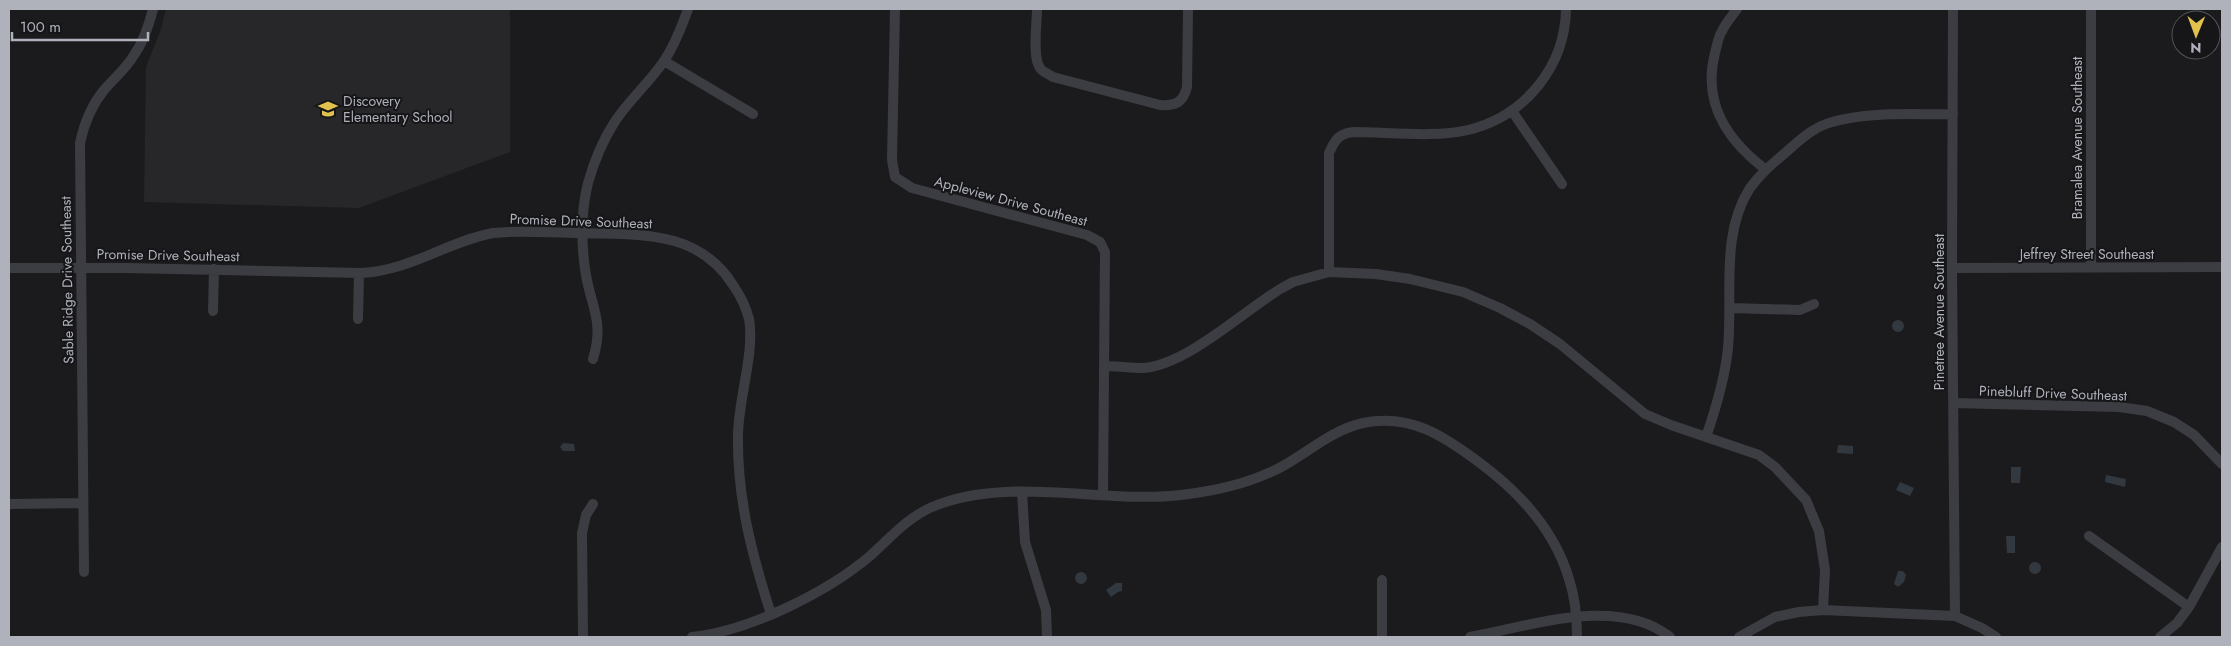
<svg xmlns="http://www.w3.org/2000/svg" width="2231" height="646" viewBox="0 0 2231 646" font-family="Jost,sans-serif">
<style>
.built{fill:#27272a}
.water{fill:#323840}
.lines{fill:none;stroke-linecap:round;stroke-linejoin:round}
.street{stroke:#3c3d42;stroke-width:10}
.labels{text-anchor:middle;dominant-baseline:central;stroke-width:4;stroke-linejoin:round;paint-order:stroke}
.poi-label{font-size:14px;fill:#afb1bb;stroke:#161618;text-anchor:start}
.street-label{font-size:14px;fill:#afb1bb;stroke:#161618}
</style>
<rect width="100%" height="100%" fill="#1b1b1d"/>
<path class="built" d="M166,9H510V152L359,208L144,202L146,67L161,29Z"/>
<path class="water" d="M1892 326a6 6 0 1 1 12 0a6 6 0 1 1-12 0Z
M563,443L574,444L575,451H563L560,447Z
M1838,445L1853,446V454L1837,453Z
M2011,467H2021L2020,483H2011Z
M2106,475L2126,479L2125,487L2105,482Z
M1900,482L1914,488L1910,496L1896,490Z
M2006,536H2015V553H2007Z
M2029 568a6 6 0 1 1 12 0a6 6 0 1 1-12 0Z
M1898,571H1903L1906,575L1904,582L1898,587L1894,584Z
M1075 578a6 6 0 1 1 12 0a6 6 0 1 1-12 0Z
M1116,583H1122V591L1118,592L1111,597L1106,590Z"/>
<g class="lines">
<path class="street" d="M895,9L892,160L895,177L912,188L1087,235L1100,242L1105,252L1103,495
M1037,9C1037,23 1032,57 1040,68C1042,72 1049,74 1053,77L1160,105C1175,106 1183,103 1187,87L1188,9
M1737,9C1732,16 1726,23 1722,31C1718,37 1717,46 1715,53C1702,103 1727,140 1765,169
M1953,9L1952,268L1955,616
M2091,9V267
M664,61L753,114
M1512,111L1562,184
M9,268H126L361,273C412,270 446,242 493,233C522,230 551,233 580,233C638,235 698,229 733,285C740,295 746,307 749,319C755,353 738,400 738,436C737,498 752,555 771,614
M1952,268L2222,267
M1329,272V153C1335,140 1338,134 1353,132C1387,132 1436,138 1468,130C1525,116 1565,67 1566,9
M1730,308L1800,310L1814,304
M213,311L214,269
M358,319L359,273
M593,359C605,320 590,306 585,269C581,240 581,211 588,183C594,162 603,140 614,123C628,101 649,83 664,61C674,46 682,26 688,9
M1104,366C1117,366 1130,368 1143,368C1187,365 1243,311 1282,288L1293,282L1329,272L1376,274L1410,279L1463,292L1500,308L1530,324L1560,344L1645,414L1671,425L1759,455L1775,467L1806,500L1819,531L1825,570L1823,610
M1954,403L2119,407L2147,411L2174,422L2194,435L2222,464
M1706,437C1716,408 1725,379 1728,348C1733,296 1720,234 1750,188C1760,174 1772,164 1785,153C1799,141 1813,127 1832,122C1870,111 1914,115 1953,114
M1022,492L1025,542L1046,610L1047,637
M9,504L82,503
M2089,536L2189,607
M84,572L80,143C84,124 91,106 104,90C114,78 126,69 134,55C144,41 149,25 153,9
M583,637L582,533L586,515L593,504
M692,637C749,631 826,593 870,556C890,538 907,518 932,507C1006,475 1102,504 1181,495C1216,491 1252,483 1283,466C1310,451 1332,430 1363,423C1410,413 1444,436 1480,463C1519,492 1555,531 1569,579C1575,597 1577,618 1577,637
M1382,637V580
M1470,637C1531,626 1617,595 1670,637
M1739,637L1775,617L1799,612L1823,610L1955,616L1982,628L1996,637
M2160,637L2177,623L2189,607L2222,547"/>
</g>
<defs>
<g id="school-bare" transform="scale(1.5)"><path d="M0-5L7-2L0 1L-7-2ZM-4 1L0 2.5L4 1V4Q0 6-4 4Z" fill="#e2c14e" stroke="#161618" stroke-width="2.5" paint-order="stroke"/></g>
</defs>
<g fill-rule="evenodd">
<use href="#school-bare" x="328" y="109"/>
</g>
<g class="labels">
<g class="poi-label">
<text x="343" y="101">Discovery<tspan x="343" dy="16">Elementary School</tspan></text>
</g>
<g class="street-label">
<text transform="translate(2077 138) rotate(-90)">Bramalea Avenue Southeast</text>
<text transform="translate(1011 201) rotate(15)">Appleview Drive Southeast</text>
<text transform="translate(581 221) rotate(2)">Promise Drive Southeast</text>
<text x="2087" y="254">Jeffrey Street Southeast</text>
<text transform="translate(168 255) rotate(1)">Promise Drive Southeast</text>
<text transform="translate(67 280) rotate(-91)">Sable Ridge Drive Southeast</text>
<text transform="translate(1939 312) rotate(-90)">Pinetree Avenue Southeast</text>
<text transform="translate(2053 393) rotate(2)">Pinebluff Drive Southeast</text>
</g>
</g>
<rect width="2231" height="646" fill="none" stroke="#afb1bb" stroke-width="20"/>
<g transform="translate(2196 35) rotate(181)"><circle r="24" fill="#161618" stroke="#535459"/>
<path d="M0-4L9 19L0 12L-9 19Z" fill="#e2c14e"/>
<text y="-8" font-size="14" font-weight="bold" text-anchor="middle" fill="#afb1bb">N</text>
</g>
<path d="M12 32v8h136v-8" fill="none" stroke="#afb1bb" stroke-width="2.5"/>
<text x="20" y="32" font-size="15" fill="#afb1bb" stroke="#161618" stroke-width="4" paint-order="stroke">100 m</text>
</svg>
